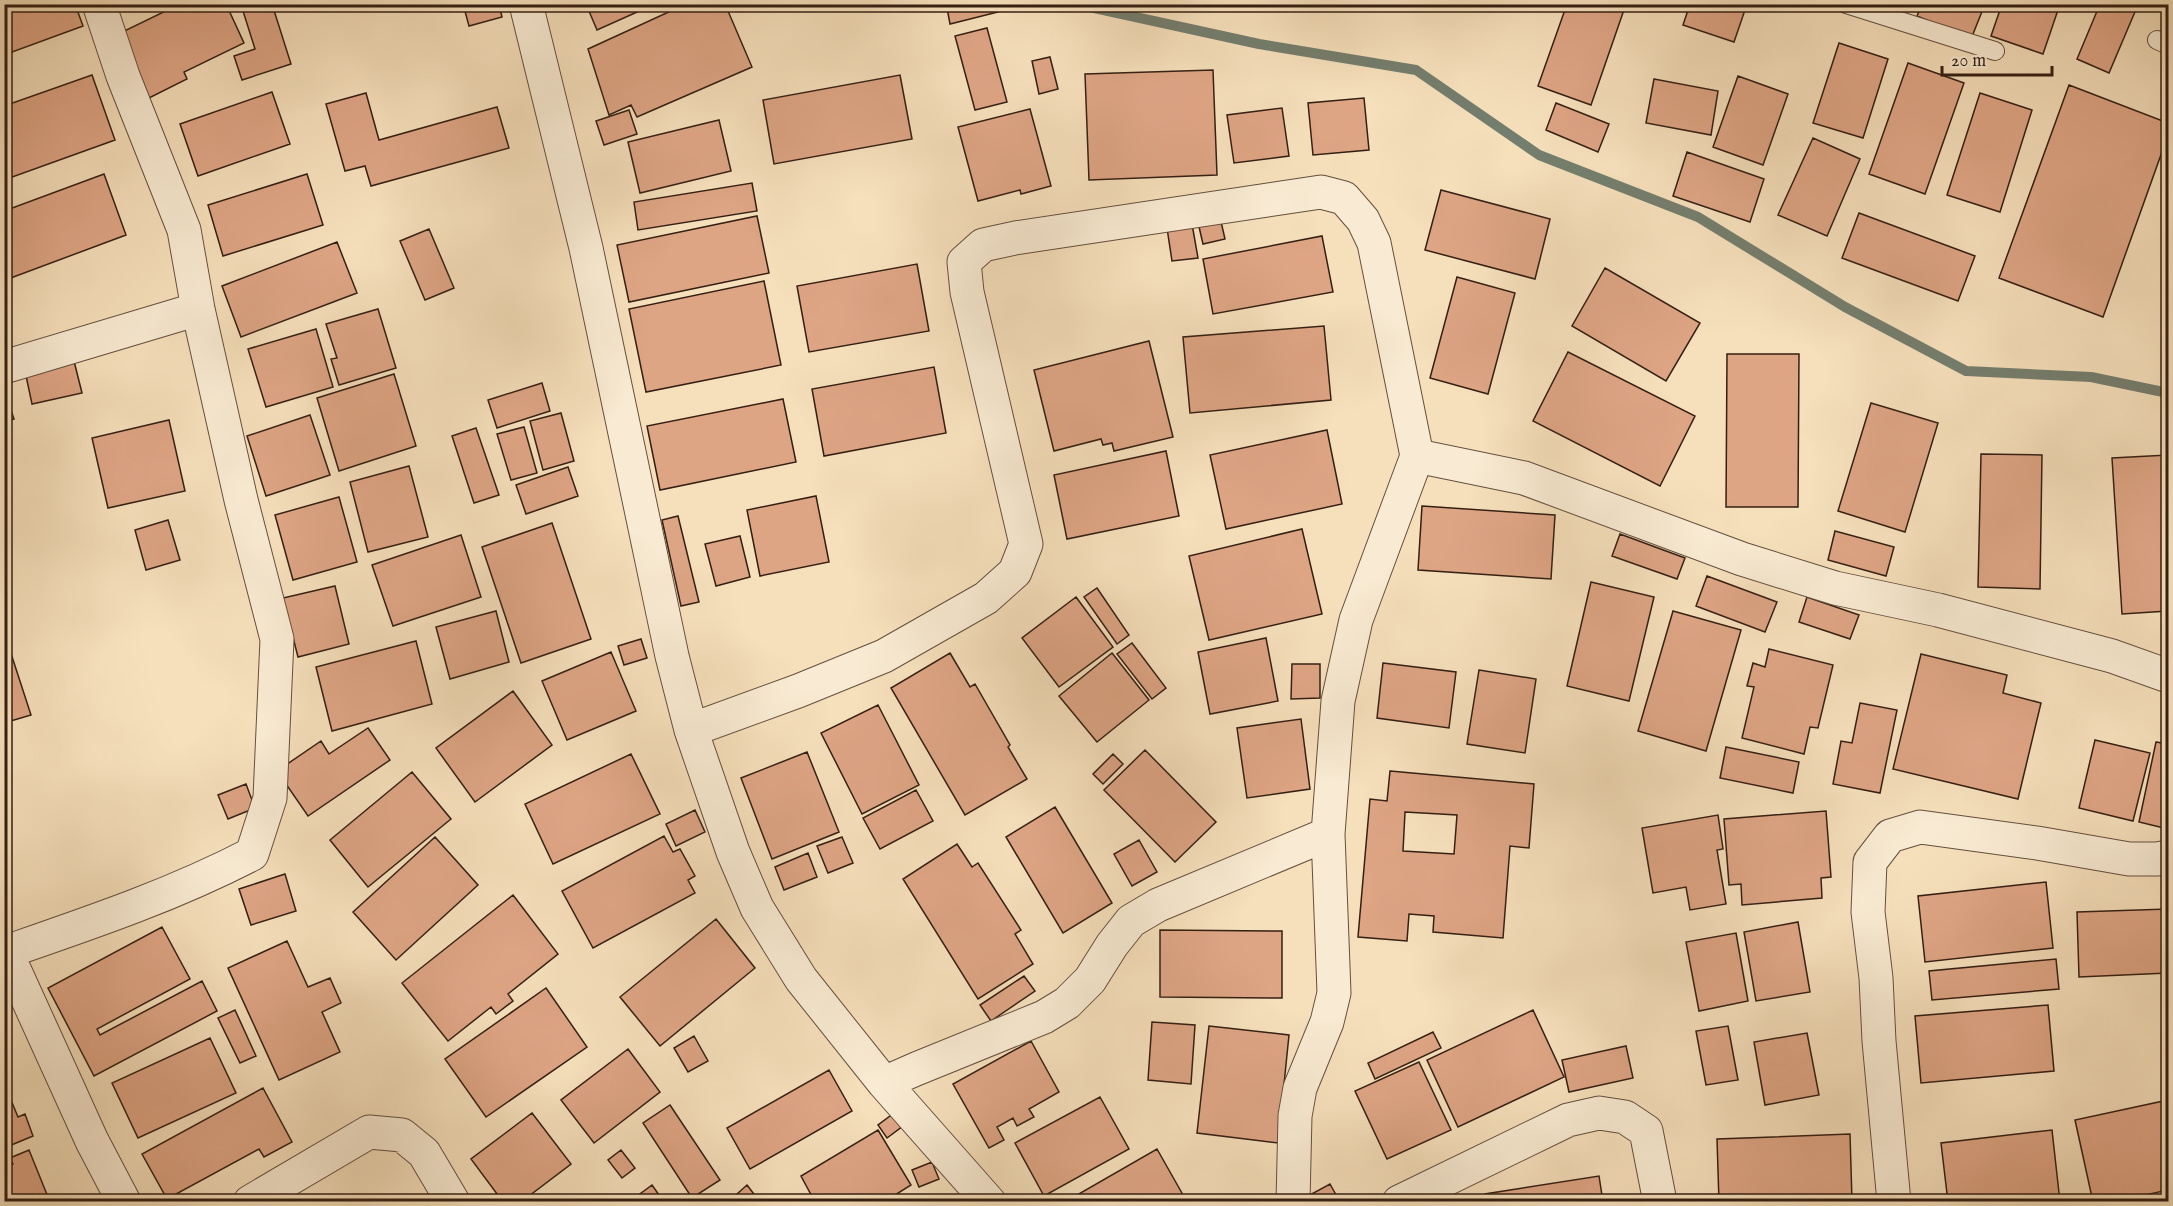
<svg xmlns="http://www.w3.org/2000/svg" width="2173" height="1206" viewBox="0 0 2173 1206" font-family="'IM FELL English',serif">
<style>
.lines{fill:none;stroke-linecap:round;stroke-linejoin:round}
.stream{stroke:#747e6e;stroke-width:10}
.building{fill:#dea585;stroke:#341f13;stroke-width:1.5;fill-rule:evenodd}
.lane-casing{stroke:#644f3d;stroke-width:20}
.street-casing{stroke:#644f3d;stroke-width:35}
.lane{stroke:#f9ebd3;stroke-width:18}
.street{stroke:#f9ebd3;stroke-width:33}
</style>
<rect width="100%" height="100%" fill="#f6e0bc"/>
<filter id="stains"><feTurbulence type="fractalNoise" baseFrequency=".00333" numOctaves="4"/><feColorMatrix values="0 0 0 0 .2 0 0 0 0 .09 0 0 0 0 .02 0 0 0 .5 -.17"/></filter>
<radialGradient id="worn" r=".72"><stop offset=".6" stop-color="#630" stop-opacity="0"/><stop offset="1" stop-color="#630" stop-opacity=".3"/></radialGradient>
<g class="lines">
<path class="stream" d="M1076,4L1259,44L1416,70L1539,155L1698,217L1845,307L1966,371L2091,377L2168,393"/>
</g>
<path class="building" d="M4,4H75L83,26L4,55Z
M180,4H226L244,43L184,72L187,79L149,98L118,34Z
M264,4H272L291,64L242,80L234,56L255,49L243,11Z
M463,4H499L502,17L469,26Z
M586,4H655L597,30Z
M686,4H725L752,67L637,117L631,105L609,115L588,49Z
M963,4H996L998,12L950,24L947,8Z
M1567,4H1626L1591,105L1538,86Z
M1690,4H1747L1734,42L1683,25Z
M1922,4H1985L1971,39L1917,16Z
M2002,4H2060L2043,54L1991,36Z
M2100,4H2132L2137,7L2109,73L2077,59Z
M987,28L1007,102L975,110L955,36Z
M1839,43L1888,59L1863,138L1813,123Z
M1050,57L1058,89L1039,94L1032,61Z
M1908,63L1964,83L1925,194L1869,174Z
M1213,70L1217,175L1089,180L1085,74Z
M92,75L115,140L4,180V106Z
M900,75L912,139L774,164L763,100Z
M1738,76L1788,94L1763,165L1713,147Z
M1654,79L1718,91L1711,135L1646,123Z
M2069,85L2168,123V135L2103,317L1999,278Z
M272,92L290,144L198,176L180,124Z
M366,93L379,140L497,107L509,148L371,186L365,166L345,171L326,104Z
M1980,93L2032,110L2000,212L1947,195Z
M1364,98L1369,150L1313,155L1308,103Z
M1556,103L1609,124L1598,152L1546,130Z
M1282,108L1289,156L1234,163L1227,115Z
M1030,109L1051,186L1021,194L1020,190L978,201L958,127Z
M629,110L637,134L604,145L596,121Z
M719,120L731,171L640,193L628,142Z
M1813,138L1860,159L1827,236L1778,215Z
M1687,152L1764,179L1750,222L1673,196Z
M104,174L126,235L8,279L4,268V211Z
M307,174L323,225L223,256L208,205Z
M752,183L757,211L638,230L634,202Z
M1441,190L1550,219L1535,279L1425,250Z
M1219,213L1225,239L1203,244L1197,218Z
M1859,213L1975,256L1958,301L1842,258Z
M757,216L769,273L629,302L617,245Z
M1192,224L1198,258L1172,261L1167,228Z
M429,229L454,288L425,300L400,241Z
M1322,236L1333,292L1213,314L1203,259Z
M337,242L357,293L241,337L222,286Z
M917,264L929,331L809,352L797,286Z
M1605,268L1700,323L1666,381L1572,326Z
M1457,277L1515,293L1488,394L1430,378Z
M764,281L781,365L646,392L629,309Z
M378,309L396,368L339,385L331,359L337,358L326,324Z
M1324,326L1331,400L1190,413L1183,337Z
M316,329L333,387L266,407L248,349Z
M1149,341L1173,437L1114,451L1112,443L1103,445L1101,439L1054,451L1034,370Z
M1568,352L1695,416L1660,486L1533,421Z
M1727,354H1799L1798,507H1726Z
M74,361L82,393L32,404L25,371Z
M934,367L946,433L824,456L812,389Z
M394,374L416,446L339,471L317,398Z
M542,383L550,411L497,428L488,400Z
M4,390L14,419L4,422Z
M783,399L796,462L660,490L647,426Z
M1871,403L1938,423L1905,532L1838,511Z
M561,413L574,461L543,470L530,421Z
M310,415L330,475L266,496L247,436Z
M169,420L185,491L108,508L92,438Z
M524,427L537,473L511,480L497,434Z
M476,428L499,495L474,503L452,436Z
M1327,430L1342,504L1226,529L1210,455Z
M1166,451L1179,516L1067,539L1054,475Z
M1981,454L2042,455L2040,589L1978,587Z
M2168,455V611L2122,614L2112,458Z
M409,466L428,537L368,552L350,482Z
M568,467L578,496L526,514L516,485Z
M816,496L829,562L760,576L747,510Z
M339,497L357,562L293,580L275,515Z
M1422,506L1555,515L1551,579L1418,570Z
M678,516L699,602L681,606L662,520Z
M168,520L180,560L146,570L135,530Z
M552,523L591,639L521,663L482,547Z
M1302,529L1322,614L1209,640L1189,556Z
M1835,531L1894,547L1886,576L1828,560Z
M1620,534L1685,558L1677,579L1612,556Z
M461,535L481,597L393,626L372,565Z
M740,536L750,577L716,586L705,544Z
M1707,576L1777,602L1765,632L1696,606Z
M1591,582L1654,597L1629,701L1567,686Z
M335,586L349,644L298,657L283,598Z
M1097,588L1129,635L1117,644L1084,597Z
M1076,597L1113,647L1059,687L1022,638Z
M1807,597L1859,615L1850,639L1799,622Z
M496,611L509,662L450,679L436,627Z
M1673,611L1741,630L1706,751L1638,731Z
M4,632L31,715L4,723Z
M1266,638L1278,701L1210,714L1198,652Z
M641,639L647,658L624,665L618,646Z
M416,641L432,704L332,731L316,667Z
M1132,643L1166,688L1152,699L1117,654Z
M1769,649L1833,665L1818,728L1810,727L1804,754L1742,738L1754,687L1747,686L1753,663L1765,667Z
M611,652L636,711L567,740L542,681Z
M950,653L970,687L975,684L1010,745L1008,747L1027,779L965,815L891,688Z
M1112,653L1149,700L1097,742L1059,696Z
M1921,654L2007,675L2003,693L2041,703L2018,799L1893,769Z
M1383,663L1456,672L1449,728L1377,718Z
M1292,664H1320V698L1291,699Z
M1479,670L1536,679L1525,753L1467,744Z
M513,691L552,745L475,802L436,748Z
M1860,703L1897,710L1880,793L1833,784L1841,741L1852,743Z
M878,705L919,785L862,814L821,733Z
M1301,719L1310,789L1247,798L1237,728Z
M368,728L390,760L308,816L277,771L321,741L329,754Z
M2095,740L2150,753L2133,821L2079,808Z
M2156,742L2168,744V829L2139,822Z
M1726,747L1799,762L1793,793L1720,778Z
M1145,750L1216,822L1175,862L1104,790Z
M807,752L839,832L772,859L741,778Z
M631,754L660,814L553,864L525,804Z
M1113,754L1123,764L1103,784L1093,774Z
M1390,771L1534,784L1529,848L1510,846L1503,938L1433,932L1434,916L1409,914L1407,941L1358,937L1370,799L1387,801ZM1405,812L1457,815L1454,854L1403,851Z
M412,772L451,819L368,887L330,840Z
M246,784L255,808L228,819L218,795Z
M916,790L933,821L880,849L863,818Z
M1055,807L1112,903L1063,933L1006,837Z
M695,810L705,832L676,846L666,824Z
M1826,811L1831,877L1821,878L1822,898L1742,905L1741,884L1729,885L1724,819Z
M1718,815L1723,849L1717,850L1726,904L1690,910L1686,887L1653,893L1642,828Z
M664,836L673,852L680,849L695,876L688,880L695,893L593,948L562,891Z
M435,837L478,885L396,960L353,912Z
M842,837L853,863L828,873L817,846Z
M1139,840L1157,872L1132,886L1114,854Z
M957,844L972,867L978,863L1021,930L1015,934L1033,964L978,999L903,879Z
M808,853L817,877L784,890L775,867Z
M285,874L296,911L251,925L239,889Z
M2046,882L2053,948L1925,962L1918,896Z
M513,895L558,954L508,994L513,1001L496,1014L491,1007L448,1041L402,983Z
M2168,909V973L2079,977L2077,912Z
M716,919L755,968L660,1046L620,997Z
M1798,922L1810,992L1756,1001L1744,932Z
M162,927L190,979L97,1029L100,1035L202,981L217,1011L94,1076L48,988Z
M1160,930L1282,931V998L1160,997Z
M1736,933L1748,1001L1699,1011L1686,942Z
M287,941L308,987L330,978L341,1003L322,1012L340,1052L279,1080L228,968Z
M2056,959L2059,989L1932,1000L1929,971Z
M1024,976L1035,991L991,1021L980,1005Z
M546,988L587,1047L486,1117L445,1059Z
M2048,1005L2054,1071L1921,1083L1915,1016Z
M235,1010L256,1056L240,1063L218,1018Z
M1533,1010L1564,1077L1458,1127L1427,1060Z
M1152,1022L1195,1025L1191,1084L1148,1080Z
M1209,1026L1289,1035L1278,1143L1197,1133Z
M1728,1026L1738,1080L1706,1085L1696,1031Z
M1433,1032L1441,1048L1375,1079L1368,1063Z
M1807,1033L1819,1095L1765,1105L1754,1042Z
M694,1036L708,1061L688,1072L674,1048Z
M210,1038L236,1093L138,1138L112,1083Z
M1031,1041L1059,1092L1029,1109L1034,1117L1017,1126L1013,1118L997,1127L1004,1140L989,1148L953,1084Z
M1626,1046L1633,1078L1569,1092L1562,1060Z
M628,1049L660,1092L594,1143L561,1100Z
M1419,1062L1451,1130L1387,1159L1355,1091Z
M829,1070L852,1111L750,1169L727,1128Z
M6,1088L18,1117L25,1114L33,1136L4,1148Z
M263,1088L292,1142L264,1157L259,1149L167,1199L142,1154Z
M1100,1097L1129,1149L1044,1196L1015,1143Z
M2168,1100V1190L2114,1202H2093L2075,1120Z
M670,1105L720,1180L692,1198L643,1123Z
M532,1113L571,1164L521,1202H503L471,1159Z
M894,1113L903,1126L887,1138L878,1125Z
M878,1130L911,1185L884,1202H815L801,1176Z
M2052,1130L2060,1202H1948L1941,1143Z
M1850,1134L1852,1201L1719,1202L1717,1139Z
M1157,1149L1187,1202H1081L1077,1195Z
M29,1150L50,1202H4V1168L13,1164L10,1158Z
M621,1150L635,1168L622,1178L608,1160Z
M932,1162L939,1179L919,1187L912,1170Z
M1599,1176L1603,1202H1486L1485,1194Z
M1330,1184L1340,1202H1308L1306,1197Z
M652,1185L664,1202H629Z
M747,1185L760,1202H728Z"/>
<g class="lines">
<g class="lane-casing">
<path id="lane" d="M1846,4L1995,51
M2157,40L2168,45"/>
</g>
<g class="street-casing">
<path id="street" d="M526,4L586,248L672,656L691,730L733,852L757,908L801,979L884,1083L989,1202
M4,367L198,309
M1417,456L1524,478L1742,559L1835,588L1938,610L2112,656L2168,676
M691,730L798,691L884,656L986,598L1015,572L1026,544L967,292L964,262L983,245L1015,238L1321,192L1344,198L1363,220L1374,243L1417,456L1356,620L1338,701L1328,834L1334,993L1327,1022L1300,1088L1295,1116L1293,1202
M4,947L92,1141L124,1202
M6,952C90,923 173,895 252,854L270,798L277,639L241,500L198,309L184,230L123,76L99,4
M884,1083L916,1069L1044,1017L1067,1003L1090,980L1112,945L1131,921L1158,905L1328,834
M250,1202L369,1132L402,1135L424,1153L453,1202
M1399,1202L1568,1120L1599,1113L1625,1117L1646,1131L1660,1202
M1894,1202L1879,1041L1876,978L1868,912L1870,862L1890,836L1920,827L2037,843L2129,859H2157L2168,857"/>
</g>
<use href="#lane" class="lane"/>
<use href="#street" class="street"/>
</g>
<rect width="2173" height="1206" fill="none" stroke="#f6e0bc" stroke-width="24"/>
<rect x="6" y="6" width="2161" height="1194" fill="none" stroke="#341f13" stroke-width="3"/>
<rect x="12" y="12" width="2149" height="1182" fill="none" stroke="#341f13" stroke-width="1.5"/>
<path d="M1942 66v9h110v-9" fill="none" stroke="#341f13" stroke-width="3"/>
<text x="1951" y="66" font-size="18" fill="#341f13" stroke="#f9ebd3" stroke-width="4.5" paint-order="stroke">20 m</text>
<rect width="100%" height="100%" filter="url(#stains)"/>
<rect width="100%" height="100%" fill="url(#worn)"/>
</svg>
